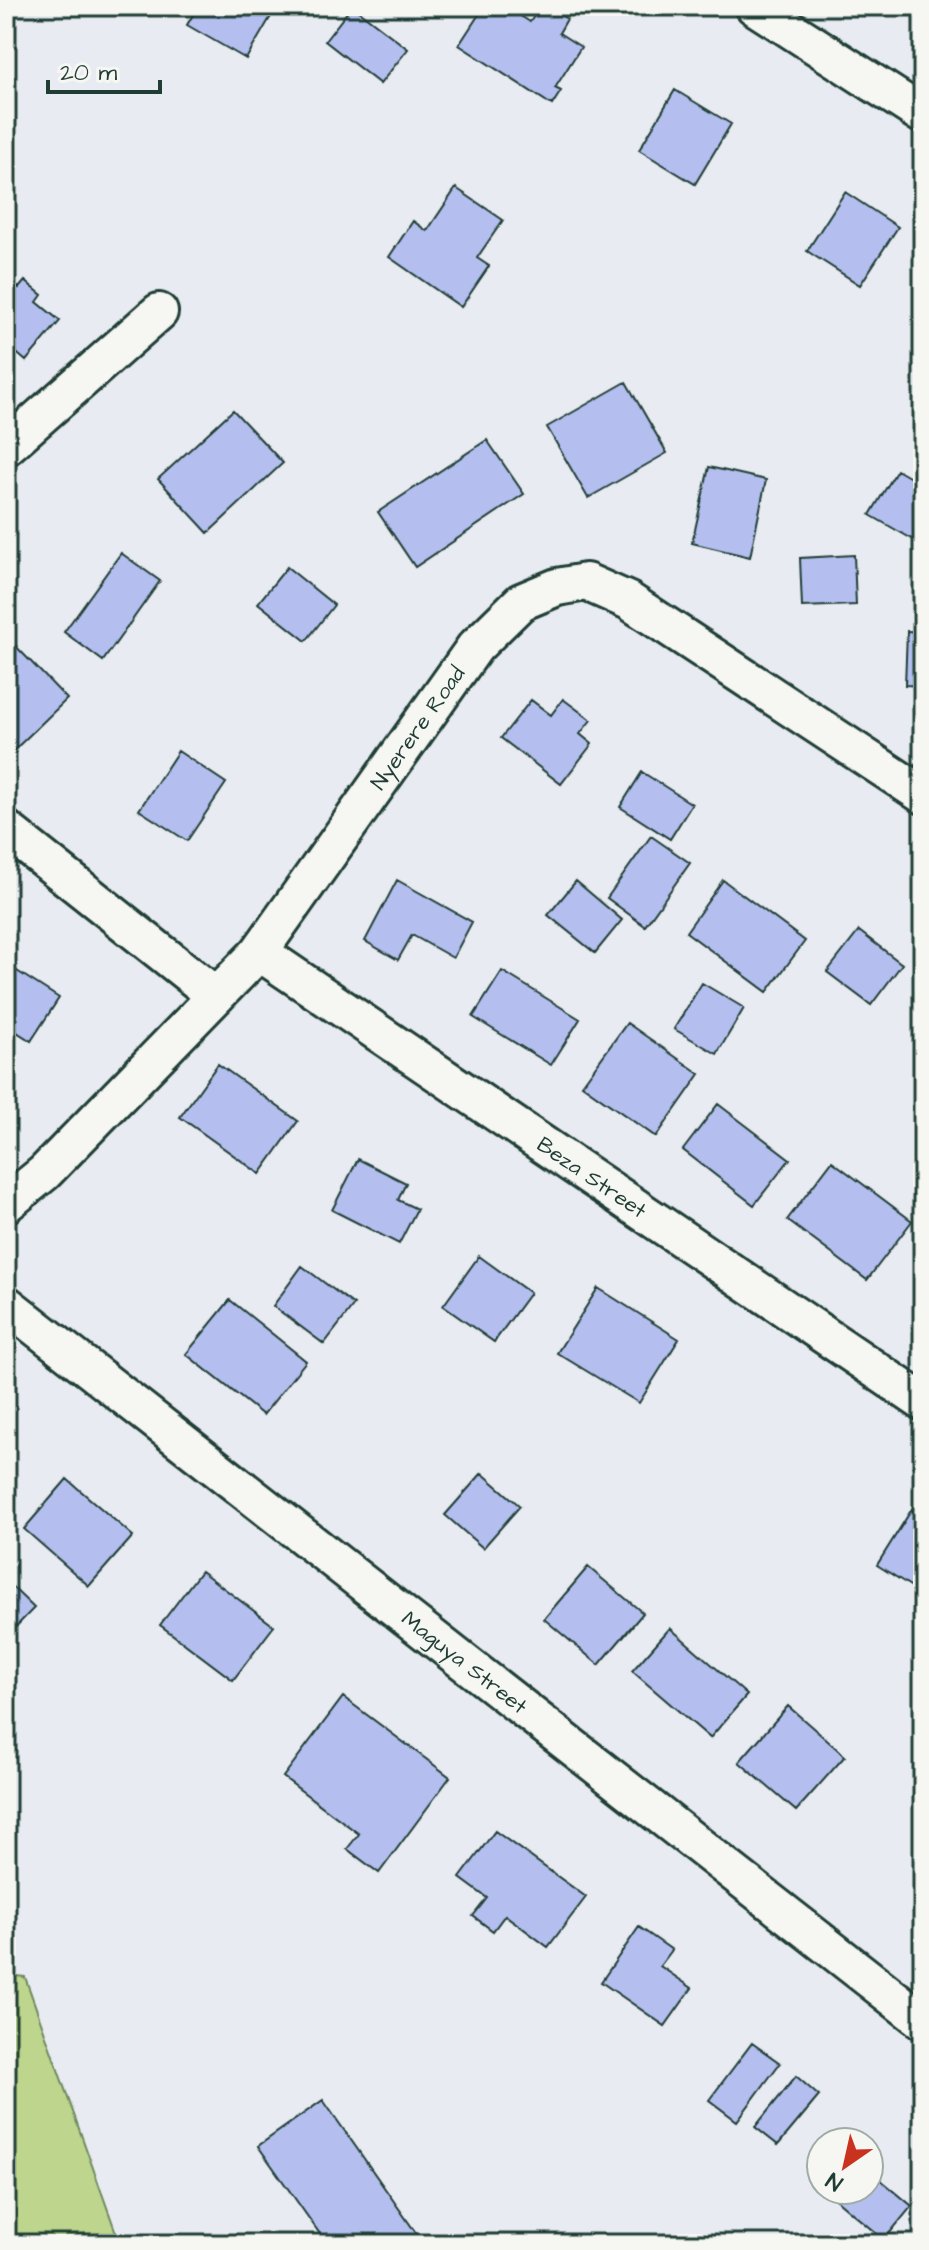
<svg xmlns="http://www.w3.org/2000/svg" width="929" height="2250" font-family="'Architects Daughter',sans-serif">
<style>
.green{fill:#bdd58c;stroke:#6e8960;stroke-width:2}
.building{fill:#b4bff0;stroke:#1f3d34;stroke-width:2}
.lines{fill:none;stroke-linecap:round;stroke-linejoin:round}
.minor-casing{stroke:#1f3d34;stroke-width:42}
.minor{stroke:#f6f6f2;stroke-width:36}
.labels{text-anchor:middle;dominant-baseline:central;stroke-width:6;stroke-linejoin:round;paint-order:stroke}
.street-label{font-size:22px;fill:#1f3d34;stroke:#f6f6f2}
</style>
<rect width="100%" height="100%" fill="#e9ebf2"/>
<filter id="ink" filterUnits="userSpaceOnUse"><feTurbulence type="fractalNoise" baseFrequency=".0125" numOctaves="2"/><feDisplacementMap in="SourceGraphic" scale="16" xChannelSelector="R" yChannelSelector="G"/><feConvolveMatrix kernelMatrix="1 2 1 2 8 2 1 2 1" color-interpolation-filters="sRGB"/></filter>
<g filter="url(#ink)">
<!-- green -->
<path class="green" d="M6 1975 25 1977 120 2244H6Z"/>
<!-- building -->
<path class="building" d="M198 6H277L246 59 187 25Z
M352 6 408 49 380 84 325 41Z
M501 6H505L530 22 541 6H546L567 19 559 33 581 47 555 88 561 91 552 105 459 45 483 8 495 15Z
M675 90 731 124 695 184 639 150Z
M456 188 503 220 477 258 489 266 461 307 389 257 413 221 427 231Z
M845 192 898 227 860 285 807 251Z
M6 277 19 288 25 281 42 295 37 302 60 321 26 361 12 349 6 355Z
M626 382 667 453 588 498 547 427Z
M233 410 283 463 208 533 158 479Z
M487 440 524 494 415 567 378 512Z
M709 467 766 480 750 557 692 543Z
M897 470 923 485V537L919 543 870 515Z
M121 553 160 581 103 661 64 632Z
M854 555 856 605 802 607 800 558Z
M287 567 334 605 306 641 258 603Z
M907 631 923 632V686L905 685Z
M6 636 67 699 10 754 6 750Z
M563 699 591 720 580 734 592 744 561 784 501 738 531 700 551 715Z
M178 751 226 783 187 841 139 810Z
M642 772 692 804 670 839 620 807Z
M651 836 690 863 645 926 607 898Z
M397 880 472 922 453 958 412 935 398 960 365 941Z
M723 880 805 941 767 992 686 932Z
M576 881 622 920 595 953 548 915Z
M859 931 902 964 871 1005 827 972Z
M6 964 59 998 31 1041 6 1025Z
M502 971 580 1019 551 1065 473 1017Z
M702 983 744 1008 717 1054 674 1029Z
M627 1023 700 1074 656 1137 582 1085Z
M218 1064 298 1121 260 1174 180 1117Z
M718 1104 790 1159 754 1205 683 1150Z
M358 1159 406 1183 398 1200 417 1209 399 1244 332 1210Z
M832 1161 912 1221 867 1280 787 1220Z
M479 1256 530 1293 494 1342 443 1306Z
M302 1266 354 1305 324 1344 273 1306Z
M598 1288 679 1339 639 1403 557 1353Z
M230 1300 306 1361 263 1415 186 1354Z
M482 1473 520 1506 483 1548 445 1515Z
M67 1479 133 1536 89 1586 24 1529Z
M912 1509 923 1516V1594L877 1565Z
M588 1567 643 1613 599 1665 544 1619Z
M201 1571 274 1626 233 1680 160 1625Z
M6 1581 34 1608 6 1637Z
M670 1628 747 1695 710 1738 632 1671Z
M343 1697 450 1777 379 1873 347 1849 359 1834 283 1777Z
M788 1706 845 1756 796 1811 739 1762Z
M495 1831 586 1897 548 1947 505 1915 493 1931 473 1916 487 1898 460 1878Z
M639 1927 672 1950 660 1966 692 1988 665 2026 601 1982Z
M752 2043 780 2063 737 2121 709 2100Z
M796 2076 819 2096 778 2145 755 2127Z
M323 2100 423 2243 327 2244 258 2146Z
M869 2170 912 2206 884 2240 825 2190H869Z"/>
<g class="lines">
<defs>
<g id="minor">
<path d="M754 6 923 115"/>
<path d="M6 447 159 312"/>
<path d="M6 829 216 996"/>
<path id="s1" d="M259 952 923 1402"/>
<path id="s2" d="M6 1204 44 1173 259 952 475 647 521 602 557 587 586 582 629 601 923 795"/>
<path id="s3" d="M6 1304 923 2021"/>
</g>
</defs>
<!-- minor casing -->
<use href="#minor" class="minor-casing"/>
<!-- minor -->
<use href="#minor" class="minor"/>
</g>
</g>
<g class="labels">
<!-- street labels -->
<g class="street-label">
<text stroke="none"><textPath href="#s2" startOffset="632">Nyerere Road</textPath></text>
<text stroke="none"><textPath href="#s1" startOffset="402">Beza Street</textPath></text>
<text stroke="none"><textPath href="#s3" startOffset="582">Maguya Street</textPath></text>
</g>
</g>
<!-- margin -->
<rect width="929" height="2250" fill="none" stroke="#f6f6f2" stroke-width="32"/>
<rect x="16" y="16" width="897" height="2218" fill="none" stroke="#1f3d34" stroke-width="3" filter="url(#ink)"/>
<!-- north arrow -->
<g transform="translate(845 2166) rotate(214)"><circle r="38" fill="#f6f6f2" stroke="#a0aca6" stroke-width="2"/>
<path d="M0-6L14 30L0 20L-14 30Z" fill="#c8321e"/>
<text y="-12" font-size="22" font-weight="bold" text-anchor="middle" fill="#1f3d34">N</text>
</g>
<!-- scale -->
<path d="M48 80v12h112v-12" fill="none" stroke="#1f3d34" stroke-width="4"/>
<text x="60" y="80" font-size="24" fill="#1f3d34" stroke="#f6f6f2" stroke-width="6" paint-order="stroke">20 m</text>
</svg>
